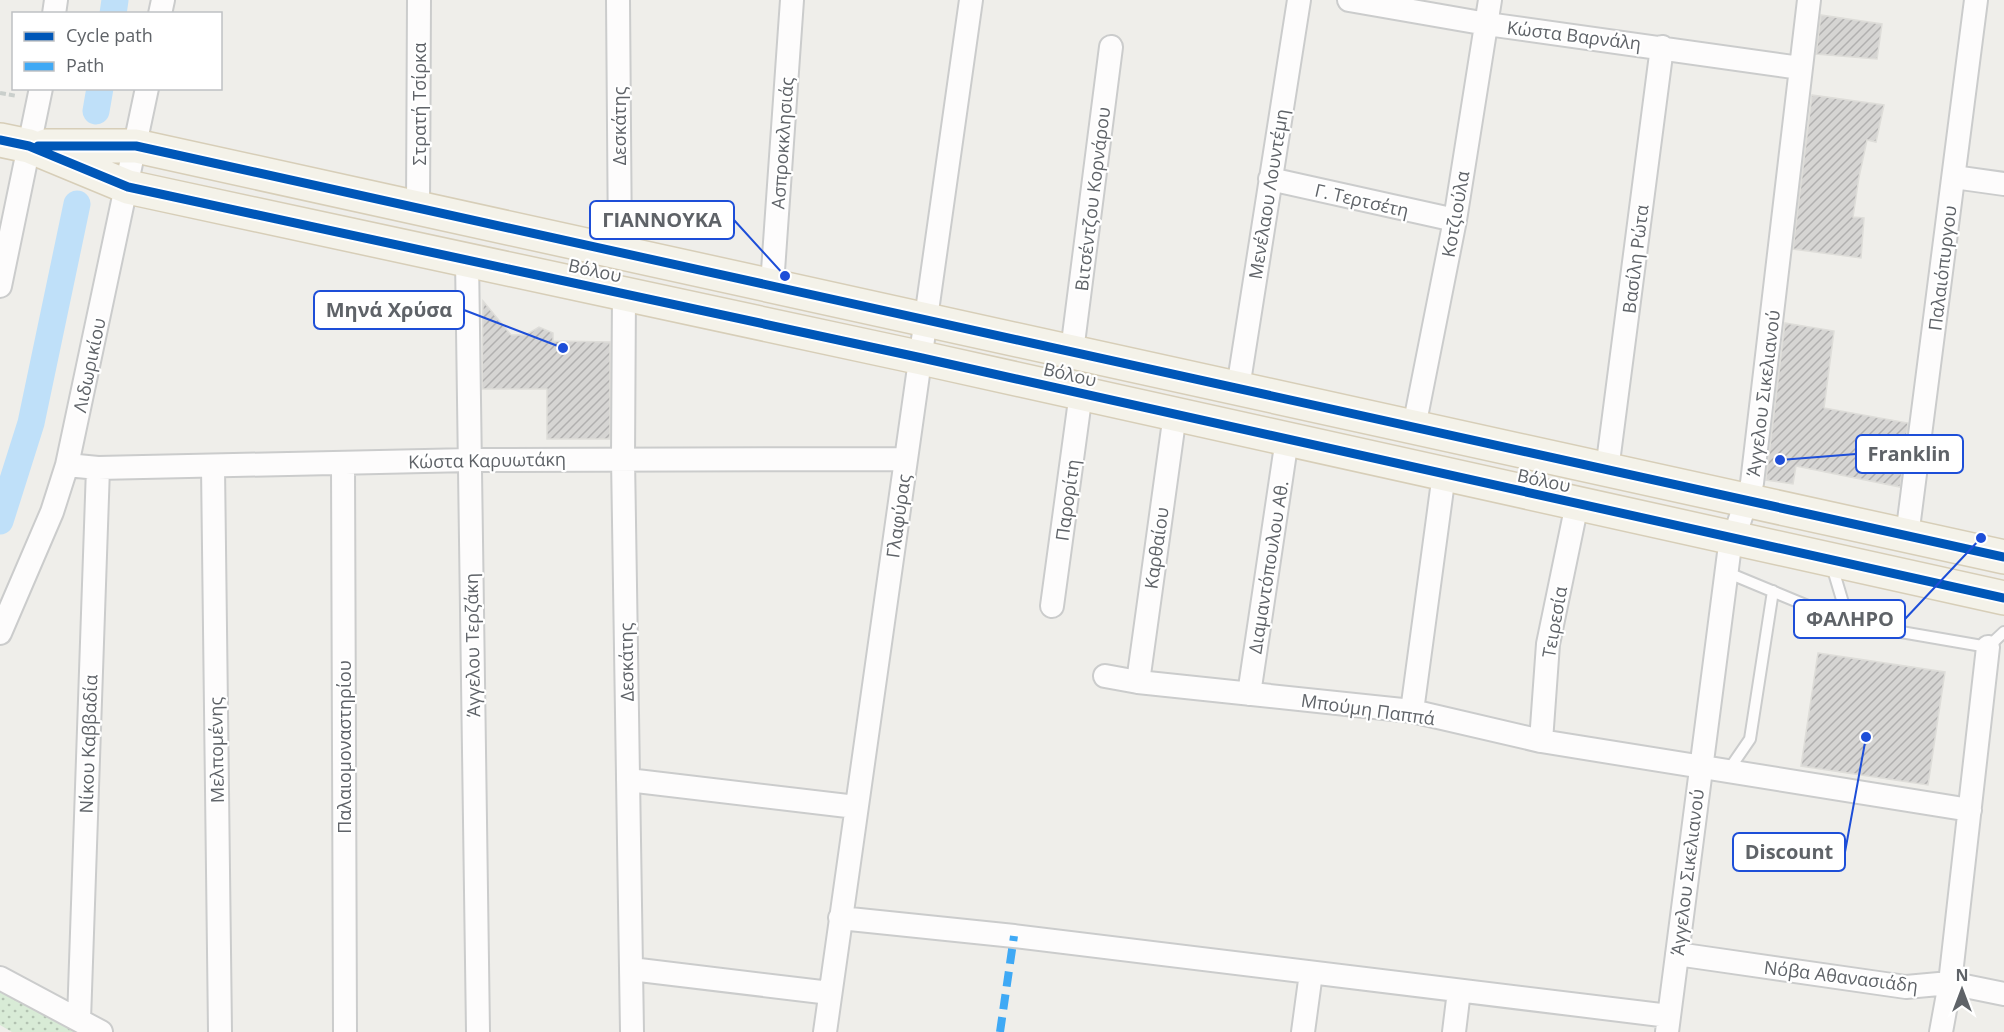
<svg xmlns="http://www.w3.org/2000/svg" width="2004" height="1032" font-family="'Open Sans',sans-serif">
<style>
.grass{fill:url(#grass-dots)}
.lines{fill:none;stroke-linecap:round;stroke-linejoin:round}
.canal{stroke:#bfe0f9;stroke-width:27}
.building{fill:url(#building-hatch);stroke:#deddd9;stroke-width:1.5}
.service-casing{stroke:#cbcccc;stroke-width:14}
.minor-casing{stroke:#cbcccc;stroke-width:26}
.primary-casing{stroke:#d7ceb8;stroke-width:36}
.path{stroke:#cacfcc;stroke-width:4;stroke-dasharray:6 3;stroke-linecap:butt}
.service{stroke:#fdfcfc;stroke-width:10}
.minor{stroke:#fdfcfc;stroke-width:22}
.primary{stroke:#f4f2e9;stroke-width:33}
.quiet{stroke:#3fa9f5;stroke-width:8;stroke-dasharray:15 8;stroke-linecap:butt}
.cycleway-casing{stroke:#fff;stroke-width:13}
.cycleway{stroke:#0057b8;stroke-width:9}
.labels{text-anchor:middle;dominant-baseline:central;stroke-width:4.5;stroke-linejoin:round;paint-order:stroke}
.street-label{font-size:18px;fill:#5f6368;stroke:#fff}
.leader{fill:none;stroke:#1d4ed8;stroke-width:2}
.callout-dot{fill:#1d4ed8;stroke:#fff;stroke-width:2}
.callout{fill:#fff;stroke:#1d4ed8;stroke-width:2}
.callout-label{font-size:20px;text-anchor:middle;font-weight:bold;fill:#5f6368}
</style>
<defs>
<pattern id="grass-dots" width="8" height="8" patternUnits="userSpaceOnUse" patternTransform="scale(1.5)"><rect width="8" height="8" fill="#d8ebd6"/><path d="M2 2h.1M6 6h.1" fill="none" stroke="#b2c2b1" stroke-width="1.8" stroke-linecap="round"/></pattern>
<pattern id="building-hatch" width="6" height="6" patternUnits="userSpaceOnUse" patternTransform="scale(1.5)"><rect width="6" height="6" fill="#d6d5d3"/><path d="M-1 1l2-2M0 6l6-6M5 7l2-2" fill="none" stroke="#b1b0af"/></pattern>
</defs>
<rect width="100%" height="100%" fill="#efeeea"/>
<!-- grass -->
<path class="grass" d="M0 986 85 1032H12L0 1025Z"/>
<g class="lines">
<!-- canal -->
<path class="canal" d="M113 14 115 0
M96 111 100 88
M0 521 31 423 77 204"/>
</g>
<!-- building -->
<path class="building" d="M1821 15 1882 24 1877 59 1816 54Z
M1812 95 1884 105 1876 142 1867 140 1859 177 1853 217 1864 218 1861 258 1793 249Z
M483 301 511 335H526L539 327 553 333V341L610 342V439H547V389H482Z
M1785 323 1834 331 1824 408 1908 423 1900 487 1796 466 1793 484 1766 480Z
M1818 653 1945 672 1928 785 1801 766Z"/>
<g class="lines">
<defs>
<path id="service" d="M1832 566 1849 623 1988 647 2004 632
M1726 572 1849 623
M1728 771 1750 739 1773 591"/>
<path id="minor" d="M618 0 620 252
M1349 0 1487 24 1800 68
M54 14 56 0
M160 14 163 0
M1954 177 2004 184
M1270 179 1455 220
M418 208 419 0
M467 259 478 1032
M772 285 792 0
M0 286 41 88
M624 293 623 458 632 1032
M1072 351 1111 47
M1238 388 1299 0
M1414 427 1455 220 1490 0
M343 463 345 1032
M67 465 98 468 470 460 906 459
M213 467 220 1032
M1607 470 1662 47
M1907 536 1976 0
M1052 606 1081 393
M0 633 52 512 67 465 147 88
M1105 676 1138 682 1412 711 1541 741 1970 810
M1138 682 1175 414
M1249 694 1287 439
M1412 711 1444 474
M1541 741 1548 644 1577 504
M628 780 856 807
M840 918 1014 936 1669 1016
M1677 954 1906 987 1950 983 2004 994
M631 969 830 993
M0 978 101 1032
M79 1020 98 468
M825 1032 971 0
M1303 1032 1311 973
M1454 1032 1459 991
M1667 1032 1729 553 1752 483 1809 0
M1941 1032 1950 983 1988 647"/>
<path id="primary" d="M0 140 29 146 128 187 922 358 2004 598
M46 146H136L2004 557"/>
</defs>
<!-- service casing -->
<use href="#service" class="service-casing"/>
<!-- minor casing -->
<use href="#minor" class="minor-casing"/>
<!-- primary casing -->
<use href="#primary" class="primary-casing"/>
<!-- path -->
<path class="path" d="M0 93 17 96"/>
<!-- service -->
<use href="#service" class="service"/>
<!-- minor -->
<use href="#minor" class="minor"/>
<!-- primary -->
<use href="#primary" class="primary"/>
<!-- quiet -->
<path class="quiet" d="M1000 1032 1014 936"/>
<defs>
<path id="cycleway" d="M0 140 29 146 128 187 922 358 2004 598
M38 146H136L2004 557"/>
</defs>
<!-- cycleway casing -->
<use href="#cycleway" class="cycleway-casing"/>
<!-- cycleway -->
<use href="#cycleway" class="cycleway"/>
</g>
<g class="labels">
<!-- street labels -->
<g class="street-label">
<text transform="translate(1574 35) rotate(7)">Κώστα Βαρνάλη</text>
<text transform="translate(419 104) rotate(-90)">Στρατή Τσίρκα</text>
<text transform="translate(619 126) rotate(-90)">Δεσκάτης</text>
<text transform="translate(782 143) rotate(-86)">Ασπροκκλησιάς</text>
<text transform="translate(1268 194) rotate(-81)">Μενέλαου Λουντέμη</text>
<text transform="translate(1092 199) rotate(-83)">Βιτσέντζου Κορνάρου</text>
<text transform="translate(1362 200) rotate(13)">Γ. Τερτσέτη</text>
<text transform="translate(1455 214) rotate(-80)">Κοτζιούλα</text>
<text transform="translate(1635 259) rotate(-83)">Βασίλη Ρώτα</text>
<text transform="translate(1942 268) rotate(-83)">Παλαιόπυργου</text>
<text transform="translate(595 270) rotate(12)">Βόλου</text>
<text transform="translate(89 365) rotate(-78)">Λιδωρικίου</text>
<text transform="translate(1070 374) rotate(13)">Βόλου</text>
<text transform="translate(1763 393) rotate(-83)">Άγγελου Σικελιανού</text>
<text transform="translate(487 460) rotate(-1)">Κώστα Καρυωτάκη</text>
<text transform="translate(1544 480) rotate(12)">Βόλου</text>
<text transform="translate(1067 500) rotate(-82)">Παρορίτη</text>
<text transform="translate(898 516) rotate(-82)">Γλαφύρας</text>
<text transform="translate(1156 548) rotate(-82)">Καρθαίου</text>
<text transform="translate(1268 567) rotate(-81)">Διαμαντόπουλου Αθ.</text>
<text transform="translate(1554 622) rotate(-80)">Τειρεσία</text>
<text transform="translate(472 645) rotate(-91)">Άγγελου Τερζάκη</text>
<text transform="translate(626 662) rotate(-91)">Δεσκάτης</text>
<text transform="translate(1368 709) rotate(8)">Μπούμη Παππά</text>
<text transform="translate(88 744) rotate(-88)">Νίκου Καββαδία</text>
<text transform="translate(344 747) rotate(-90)">Παλαιομοναστηρίου</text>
<text transform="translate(216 750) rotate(-91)">Μελπομένης</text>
<text transform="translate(1687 872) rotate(-83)">Άγγελου Σικελιανού</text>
<text transform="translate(1841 976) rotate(7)">Νόβα Αθανασιάδη</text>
</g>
</g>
<!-- callouts -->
<path class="leader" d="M785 276L734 220M563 348L464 310M1780 460L1856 454M1981 538L1905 619M1866 737L1845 852"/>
<g class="callout-dot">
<circle cx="785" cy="276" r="6"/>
<circle cx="563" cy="348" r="6"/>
<circle cx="1780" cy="460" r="6"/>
<circle cx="1981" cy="538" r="6"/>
<circle cx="1866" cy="737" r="6"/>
</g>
<g class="callout">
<rect x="590" y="201" width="144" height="38" rx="6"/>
<rect x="314" y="291" width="150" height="38" rx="6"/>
<rect x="1856" y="435" width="107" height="38" rx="6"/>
<rect x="1794" y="600" width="111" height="38" rx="6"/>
<rect x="1733" y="833" width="112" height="38" rx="6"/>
</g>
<g class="callout-label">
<text x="662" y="227">ΓΙΑΝΝΟΥΚΑ</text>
<text x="389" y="317">Μηνά Χρύσα</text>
<text x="1909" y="461">Franklin</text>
<text x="1850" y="626">ΦΑΛΗΡΟ</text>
<text x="1789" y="859">Discount</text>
</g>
<!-- legend -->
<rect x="12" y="12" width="210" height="78" fill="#ffffff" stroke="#bfc1c3" stroke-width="1.5"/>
<rect x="24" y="32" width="30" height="9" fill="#0057b8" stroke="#bfc1c3" stroke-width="1.5"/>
<text x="66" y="42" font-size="18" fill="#5f6368">Cycle path</text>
<rect x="24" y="62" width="30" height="9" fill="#3fa9f5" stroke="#bfc1c3" stroke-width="1.5"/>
<text x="66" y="72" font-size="18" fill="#5f6368">Path</text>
<!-- north arrow -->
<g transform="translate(1962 990)" stroke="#ffffff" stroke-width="4.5" paint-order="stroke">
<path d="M0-4.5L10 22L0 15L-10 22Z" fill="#5f6368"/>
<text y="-9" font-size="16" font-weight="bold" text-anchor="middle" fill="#5f6368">N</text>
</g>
</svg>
